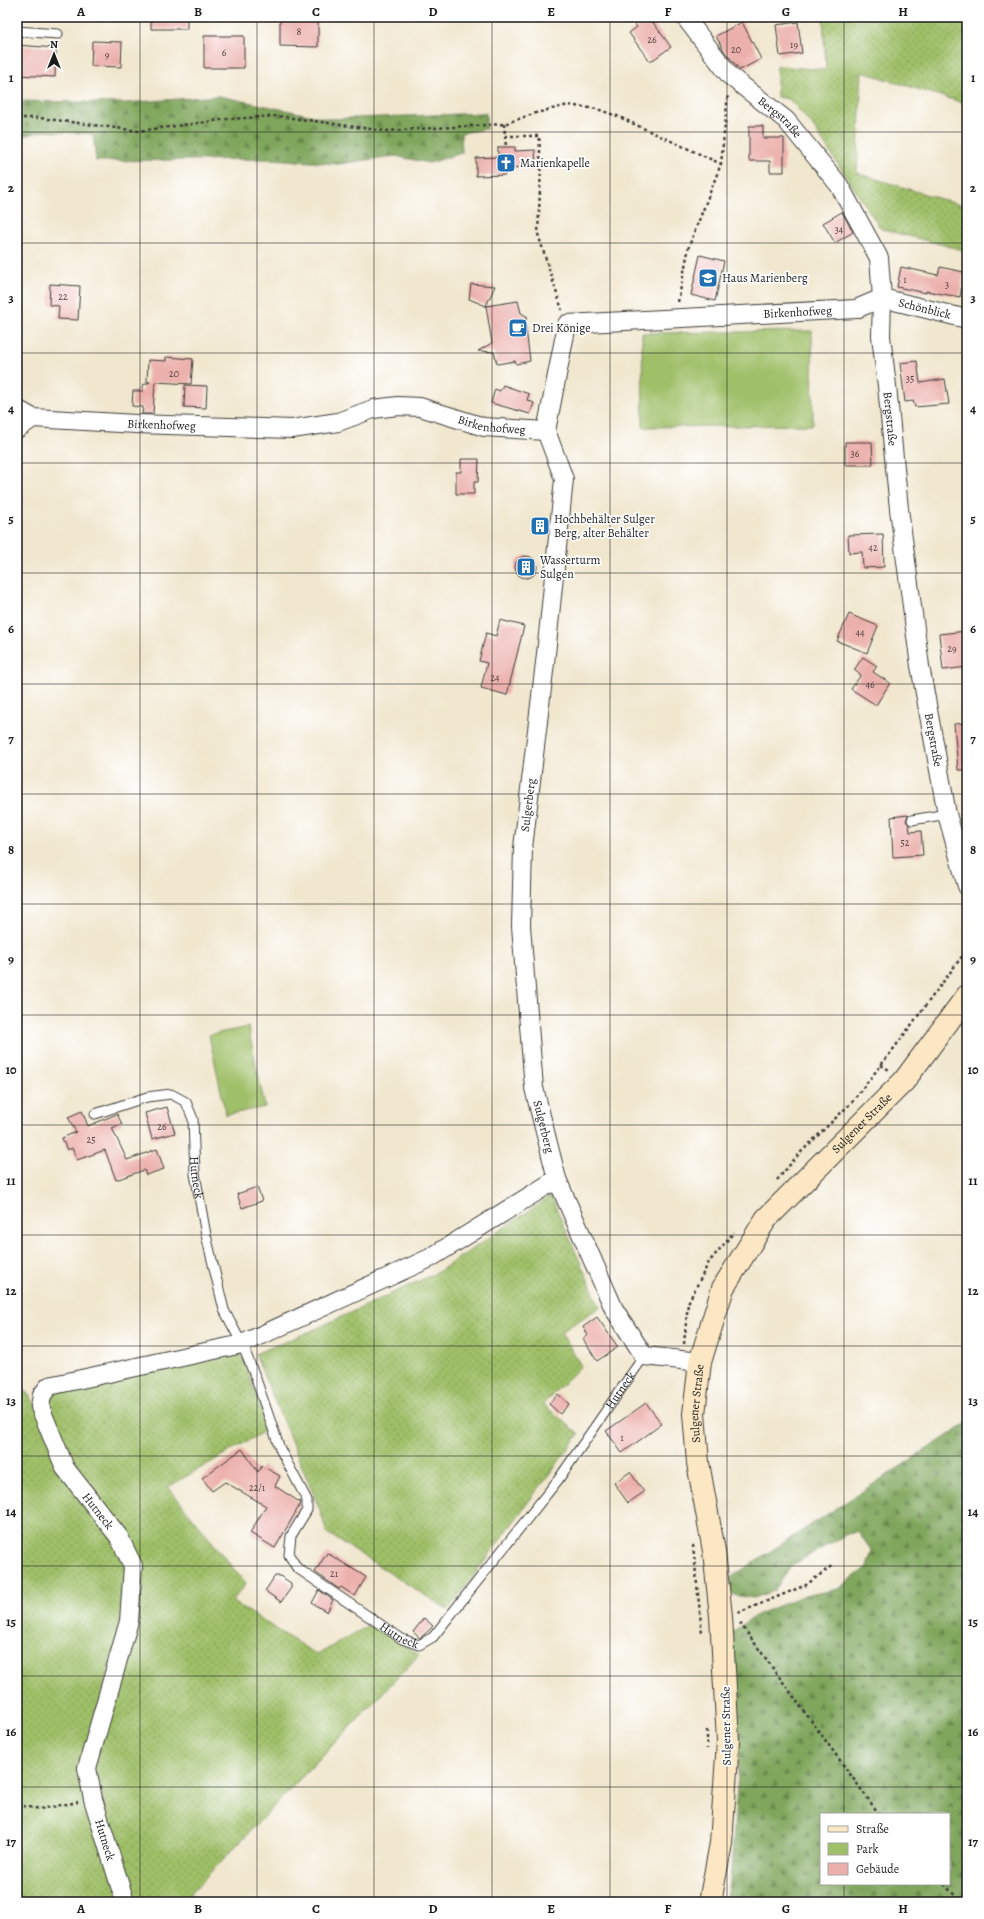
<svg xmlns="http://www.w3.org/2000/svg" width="984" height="1919" font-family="Alegreya,serif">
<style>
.grass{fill:url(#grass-dots);stroke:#5e6e42}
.forest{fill:url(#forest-firs);stroke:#4e613c;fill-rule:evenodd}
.green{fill:#9fbf68;stroke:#5e6e42}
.building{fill:#ecb0ac}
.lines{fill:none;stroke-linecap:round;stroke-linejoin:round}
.lane-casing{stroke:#3c3a37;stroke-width:11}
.street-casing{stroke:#3c3a37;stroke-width:20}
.secondary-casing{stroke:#3c3a37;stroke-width:24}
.path{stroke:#3c3a37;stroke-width:2.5;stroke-dasharray:3 3;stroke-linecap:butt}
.lane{stroke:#fff;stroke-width:9}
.street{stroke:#fff;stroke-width:18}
.secondary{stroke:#fbe7c3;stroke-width:22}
.grid{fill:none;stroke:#1c1c1c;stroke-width:1;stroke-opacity:0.55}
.labels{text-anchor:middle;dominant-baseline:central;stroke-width:3.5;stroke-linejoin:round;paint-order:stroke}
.number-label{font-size:10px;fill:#504140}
.street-label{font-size:12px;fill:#1c1c1c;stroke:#fff}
.poi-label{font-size:12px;fill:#1c1c1c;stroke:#fff;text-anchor:start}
.neatline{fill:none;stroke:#1c1c1c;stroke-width:1.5}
.grid-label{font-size:13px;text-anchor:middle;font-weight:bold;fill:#1c1c1c}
</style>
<defs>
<pattern id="grass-dots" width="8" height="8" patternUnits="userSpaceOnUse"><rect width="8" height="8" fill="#9fbf68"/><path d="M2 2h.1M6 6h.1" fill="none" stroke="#819a55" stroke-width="1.8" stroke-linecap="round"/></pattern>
<pattern id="forest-firs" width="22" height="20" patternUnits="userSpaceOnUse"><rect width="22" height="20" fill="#7fa65c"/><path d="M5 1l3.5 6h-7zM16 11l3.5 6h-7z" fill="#67864b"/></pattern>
</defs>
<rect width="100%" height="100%" fill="#fff"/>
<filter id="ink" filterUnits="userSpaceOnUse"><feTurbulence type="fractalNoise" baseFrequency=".025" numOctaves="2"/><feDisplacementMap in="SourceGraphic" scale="8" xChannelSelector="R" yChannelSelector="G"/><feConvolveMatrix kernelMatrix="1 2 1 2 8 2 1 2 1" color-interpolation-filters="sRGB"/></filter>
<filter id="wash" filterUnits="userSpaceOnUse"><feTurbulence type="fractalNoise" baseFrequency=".012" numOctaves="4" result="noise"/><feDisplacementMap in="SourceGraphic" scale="16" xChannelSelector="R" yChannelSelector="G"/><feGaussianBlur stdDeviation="0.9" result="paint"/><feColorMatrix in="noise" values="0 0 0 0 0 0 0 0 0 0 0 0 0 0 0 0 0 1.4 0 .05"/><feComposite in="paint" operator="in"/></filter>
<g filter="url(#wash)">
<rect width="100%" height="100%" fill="#f1e7cf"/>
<!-- grass -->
<path class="grass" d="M823 17H967V104L862 72 857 173 967 207V251L881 229 812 125 789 99 777 97V66L826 70Z
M551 1196 600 1307 561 1332 581 1366 543 1404 579 1434 448 1610 327 1533 320 1510 255 1354 311 1331 438 1272Z
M240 1349 268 1429 168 1487 246 1584 232 1601 317 1655 372 1623 419 1655 182 1902H132L93 1768 138 1584 72 1465 46 1408 51 1388Z
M17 1380 34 1402 126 1560 128 1600 84 1759 121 1902H17Z"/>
<!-- forest -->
<path class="forest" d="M219 96 328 119 486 113V129L461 133 462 153 429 163 395 156 338 164 272 159 96 161 93 134 43 131 17 137V101L124 103Z
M967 1423V1902H726L730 1883 739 1761 732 1651V1632L758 1614 800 1597 838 1589 867 1567 872 1551 858 1532 847 1534 792 1565 774 1591 754 1598 733 1595 725 1581ZM821 1814H949V1884H821Z"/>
<!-- green -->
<path class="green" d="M812 331 813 425 643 427 642 333Z
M248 1027 265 1107 226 1115 209 1035Z"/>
<g id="blocks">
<!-- building -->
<path class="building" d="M151 17H187V29H151Z
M280 17H318V47L280 46Z
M630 17H649L671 47 650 62 629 33 637 27Z
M742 22 761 59 740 70 724 51 716 36Z
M798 22 802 53 780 56 776 25Z
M204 36H244V68H204Z
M92 41 122 42 121 67 91 66Z
M17 45 56 48 55 77 17 75Z
M749 126H763V138H784V172H770V161H749Z
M498 147H515V151L535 150 536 167 504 168 505 175 476 176V158L498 157Z
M842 212 853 232 835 243 823 223Z
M700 255 724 261 715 301 691 295Z
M901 267 938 275 940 267 964 272 960 297 926 291V293L897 287Z
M50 284 80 286 78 320 58 319 59 306 49 305Z
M471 284 495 286 486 306 469 299Z
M518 301 521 313 528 317 525 321 530 361 516 364 515 361 497 364 494 352 478 351 492 343 486 306Z
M166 357 193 359 191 384 155 382 153 414H142L143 407 132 406 133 391H143V385L150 382H147L148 360 166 361Z
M917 361 920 383 945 379 949 404 915 407 913 401 905 402 900 363Z
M185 385 207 386 206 408 184 407Z
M503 385 529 394 527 400 534 403 530 414 491 403 495 389 500 391Z
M845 442H872L873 465H845Z
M461 459H479L478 482H474V494H456V472H461Z
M883 534 884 567 863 568 862 552 849 553 848 535Z
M515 567a11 11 0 1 1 22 0a11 11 0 1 1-22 0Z
M849 614 878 626 867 653 837 641Z
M500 620 524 626 507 695 481 688 487 663 479 661 486 633 496 636Z
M967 631V667L943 670 939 634Z
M863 657 877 666 873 672 890 683 876 705 851 689 861 675 854 670Z
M967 723V770H958L954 724Z
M908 815 906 821 909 825 910 832 921 831 923 855 893 857 891 817Z
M167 1107 175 1133 152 1139 145 1113Z
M82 1111 88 1126 117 1114 122 1124 112 1128 127 1160 157 1149 164 1169 146 1175 144 1170 116 1180 105 1150 77 1160 72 1148 67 1150 62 1138 76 1132 68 1117Z
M257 1187 262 1201 242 1208 237 1194Z
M597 1317 618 1347 597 1361 583 1339 588 1335 583 1327Z
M558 1394 569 1404 560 1414 549 1404Z
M646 1403 662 1424 622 1453 606 1431Z
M242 1449 258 1472 262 1466 280 1476 275 1486 301 1503 275 1548 250 1533 266 1506 225 1482 212 1491 202 1478Z
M630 1472 644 1492 628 1503 614 1483Z
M327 1553 366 1577 355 1596 341 1587 339 1589 315 1572Z
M275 1576H280L291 1583V1588L281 1602 265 1591Z
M319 1590 333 1600 327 1612 312 1603Z
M424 1618 433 1626 425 1634 420 1638 413 1632Z"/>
</g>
</g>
<g filter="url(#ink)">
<use href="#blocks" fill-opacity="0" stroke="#3c3a37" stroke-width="1"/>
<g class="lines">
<defs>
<g id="lane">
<path d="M17 31 58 34"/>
<path d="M912 820 947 814"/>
<path id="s1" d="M95 1114 147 1097 171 1094 186 1102 193 1119 195 1174 206 1235 224 1310 242 1344 255 1376 280 1449 307 1500V1510L291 1536 289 1555 297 1568 402 1639 419 1645 433 1637 558 1480 644 1356"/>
</g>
<g id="street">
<path id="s2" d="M685 17 730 76 786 120 839 185 879 258 882 298 881 336 887 386 899 509 920 666 947 814 967 886"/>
<path id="s3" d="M882 298 967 319"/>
<path id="s4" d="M17 409 33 418 136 424 292 429 338 422 373 409 398 406 420 407 484 427 546 431"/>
<path d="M17 429 33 418"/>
<path id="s5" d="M546 431 564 479 546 654 523 848 521 926 534 1088 557 1179 614 1309 644 1356 700 1362"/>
<path id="s6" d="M546 431 567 324 856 309 882 298"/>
<path d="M125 1902 93 1799 87 1768 129 1621 133 1566 119 1537 65 1468 40 1407 42 1395 49 1386 242 1344 430 1258 557 1179"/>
</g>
<g id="secondary">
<path id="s7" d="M710 1902 721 1843 728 1741 721 1616 714 1551 698 1463 694 1414 700 1362 723 1288 766 1219 904 1081 967 996"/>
</g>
</defs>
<!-- lane casing -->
<use href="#lane" class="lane-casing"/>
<!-- street casing -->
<use href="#street" class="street-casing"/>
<!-- secondary casing -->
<use href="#secondary" class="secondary-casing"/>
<!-- path -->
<path class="path" d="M17 118H40L139 131 228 119 278 116 385 131 504 124 536 113 568 105 597 109 617 116 721 164
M504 124 506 147
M505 136H539L541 167 538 234 562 310
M678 302 689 246 721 164 728 94
M881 1065 889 1070
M777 1180 799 1154 850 1104 892 1051 963 955 967 952
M684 1344 688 1303 709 1262 734 1232
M693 1545 702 1633
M738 1613 806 1585 833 1565
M740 1623 879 1814
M707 1730V1749
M17 1805 40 1809 78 1802
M944 1884 961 1902"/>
<!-- lane -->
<use href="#lane" class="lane"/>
<!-- street -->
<use href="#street" class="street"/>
<!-- secondary -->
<use href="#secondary" class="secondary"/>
</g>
</g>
<!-- grid -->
<path class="grid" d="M140 17V1902M257 17V1902M374 17V1902M492 17V1902M610 17V1902M727 17V1902M844 17V1814M17 132H967M17 243H967M17 353H967M17 463H967M17 573H967M17 684H967M17 794H967M17 904H967M17 1015H967M17 1125H967M17 1235H967M17 1346H967M17 1456H967M17 1566H967M17 1676H967M17 1787H967M844 1884V1902"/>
<!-- icons -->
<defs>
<symbol id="church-square" viewBox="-11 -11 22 22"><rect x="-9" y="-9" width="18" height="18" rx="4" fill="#1f6fb2" stroke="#fff"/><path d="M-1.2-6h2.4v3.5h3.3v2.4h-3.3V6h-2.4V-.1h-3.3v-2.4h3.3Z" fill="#fff"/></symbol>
<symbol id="school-square" viewBox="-11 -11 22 22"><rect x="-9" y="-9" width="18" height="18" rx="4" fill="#1f6fb2" stroke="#fff"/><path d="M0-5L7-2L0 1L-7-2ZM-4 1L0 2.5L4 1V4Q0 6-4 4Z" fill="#fff"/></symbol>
<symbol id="cafe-square" viewBox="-11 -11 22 22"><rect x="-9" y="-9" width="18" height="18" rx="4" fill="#1f6fb2" stroke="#fff"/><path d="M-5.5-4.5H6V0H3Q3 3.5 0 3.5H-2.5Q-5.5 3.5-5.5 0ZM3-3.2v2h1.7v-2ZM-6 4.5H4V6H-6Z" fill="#fff"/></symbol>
<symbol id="building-square" viewBox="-11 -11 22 22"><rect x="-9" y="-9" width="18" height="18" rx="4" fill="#1f6fb2" stroke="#fff"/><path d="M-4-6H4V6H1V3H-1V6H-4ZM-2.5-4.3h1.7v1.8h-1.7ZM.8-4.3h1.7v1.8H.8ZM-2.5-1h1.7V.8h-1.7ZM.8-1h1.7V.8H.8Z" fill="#fff"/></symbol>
</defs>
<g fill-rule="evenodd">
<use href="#church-square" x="495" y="152" width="22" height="22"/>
<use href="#school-square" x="697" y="267" width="22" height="22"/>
<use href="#cafe-square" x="507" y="317" width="22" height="22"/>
<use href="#building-square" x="529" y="515" width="22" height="22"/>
<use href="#building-square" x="515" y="556" width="22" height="22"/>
</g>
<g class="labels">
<!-- number labels -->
<g class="number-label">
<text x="299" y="31">8</text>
<text x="652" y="39">26</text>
<text x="794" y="44">19</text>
<text x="736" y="49">20</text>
<text x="224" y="52">6</text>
<text x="107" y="54">9</text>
<text x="839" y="229">34</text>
<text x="905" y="279">1</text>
<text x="947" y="284">3</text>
<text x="63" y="296">22</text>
<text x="174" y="373">20</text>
<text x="910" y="378">35</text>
<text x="855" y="453">36</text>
<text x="873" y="547">42</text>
<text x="860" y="632">44</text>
<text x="952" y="648">29</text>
<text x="495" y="677">24</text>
<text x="870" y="684">46</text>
<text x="905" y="842">52</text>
<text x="162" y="1126">26</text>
<text x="91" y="1139">25</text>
<text x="622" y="1437">1</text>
<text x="257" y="1487">22/1</text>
<text x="334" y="1573">21</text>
</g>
<!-- street labels -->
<g class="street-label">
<text stroke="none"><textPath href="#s2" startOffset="139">Bergstraße</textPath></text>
<text stroke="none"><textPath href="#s3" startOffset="44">Schönblick</textPath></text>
<text stroke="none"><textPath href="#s6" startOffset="340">Birkenhofweg</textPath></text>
<text stroke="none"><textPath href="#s2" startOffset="474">Bergstraße</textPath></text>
<text stroke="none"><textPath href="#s4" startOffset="483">Birkenhofweg</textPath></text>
<text stroke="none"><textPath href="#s4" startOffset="147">Birkenhofweg</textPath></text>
<text stroke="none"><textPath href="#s2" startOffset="798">Bergstraße</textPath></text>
<text transform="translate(528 805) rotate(-83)">Sulgerberg</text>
<text stroke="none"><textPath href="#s7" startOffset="838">Sulgener Straße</textPath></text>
<text stroke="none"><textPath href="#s5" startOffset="703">Sulgerberg</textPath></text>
<text stroke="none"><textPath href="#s1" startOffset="173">Hutneck</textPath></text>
<text stroke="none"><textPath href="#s1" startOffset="1062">Hutneck</textPath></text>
<text stroke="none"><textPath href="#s7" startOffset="502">Sulgener Straße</textPath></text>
<text transform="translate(98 1511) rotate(52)">Hutneck</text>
<text stroke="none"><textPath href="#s1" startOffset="714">Hutneck</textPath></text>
<text transform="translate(726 1726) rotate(-91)">Sulgener Straße</text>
<text transform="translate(105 1840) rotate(73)">Hutneck</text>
</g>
<!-- poi labels -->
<g class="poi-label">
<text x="520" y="163">Marienkapelle</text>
<text x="722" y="278">Haus Marienberg</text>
<text x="532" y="328">Drei Könige</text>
<text x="554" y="519">Hochbehälter Sulger<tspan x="554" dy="14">Berg, alter Behälter</tspan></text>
<text x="540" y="560">Wasserturm<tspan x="540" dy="14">Sulgen</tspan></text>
</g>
</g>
<!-- margin -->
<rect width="984" height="1919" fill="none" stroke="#fff" stroke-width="44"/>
<!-- legend -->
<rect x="820" y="1813" width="130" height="72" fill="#ffffff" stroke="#a4a4a4"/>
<rect x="828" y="1826" width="20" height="6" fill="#fbe7c3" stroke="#a4a4a4"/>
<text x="856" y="1833" font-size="12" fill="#1c1c1c">Straße</text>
<rect x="828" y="1843" width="20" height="12" fill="#9fbf68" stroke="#a4a4a4"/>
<text x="856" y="1853" font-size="12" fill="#1c1c1c">Park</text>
<rect x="828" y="1863" width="20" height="12" fill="#ecb0ac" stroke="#a4a4a4"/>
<text x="856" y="1873" font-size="12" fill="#1c1c1c">Gebäude</text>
<!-- north arrow -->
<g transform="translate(54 54)" stroke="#ffffff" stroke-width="3" paint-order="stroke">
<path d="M0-3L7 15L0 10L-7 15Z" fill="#1c1c1c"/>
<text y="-6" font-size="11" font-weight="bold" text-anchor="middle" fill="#1c1c1c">N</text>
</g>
<rect x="22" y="22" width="940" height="1875" class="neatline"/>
<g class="grid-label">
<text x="81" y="16">A</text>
<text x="198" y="16">B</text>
<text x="316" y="16">C</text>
<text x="433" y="16">D</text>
<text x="551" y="16">E</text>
<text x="668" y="16">F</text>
<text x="786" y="16">G</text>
<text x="903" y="16">H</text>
<text x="11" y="82">1</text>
<text x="973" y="82">1</text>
<text x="11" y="192">2</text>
<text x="973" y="192">2</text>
<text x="11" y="302">3</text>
<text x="973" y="302">3</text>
<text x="11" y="413">4</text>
<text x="973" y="413">4</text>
<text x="11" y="523">5</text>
<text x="973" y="523">5</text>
<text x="11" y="633">6</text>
<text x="973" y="633">6</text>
<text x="11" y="743">7</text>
<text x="973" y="743">7</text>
<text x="11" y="854">8</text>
<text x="973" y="854">8</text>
<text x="11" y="964">9</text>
<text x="973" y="964">9</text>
<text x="11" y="1074">10</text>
<text x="973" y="1074">10</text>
<text x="11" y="1185">11</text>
<text x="973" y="1185">11</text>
<text x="11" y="1295">12</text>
<text x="973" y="1295">12</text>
<text x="11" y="1405">13</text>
<text x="973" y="1405">13</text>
<text x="11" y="1516">14</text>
<text x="973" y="1516">14</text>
<text x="11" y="1626">15</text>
<text x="973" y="1626">15</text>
<text x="11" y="1736">16</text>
<text x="973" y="1736">16</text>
<text x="11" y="1846">17</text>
<text x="973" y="1846">17</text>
<text x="81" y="1913">A</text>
<text x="198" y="1913">B</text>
<text x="316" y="1913">C</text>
<text x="433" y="1913">D</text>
<text x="551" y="1913">E</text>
<text x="668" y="1913">F</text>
<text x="786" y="1913">G</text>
<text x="903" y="1913">H</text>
</g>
</svg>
